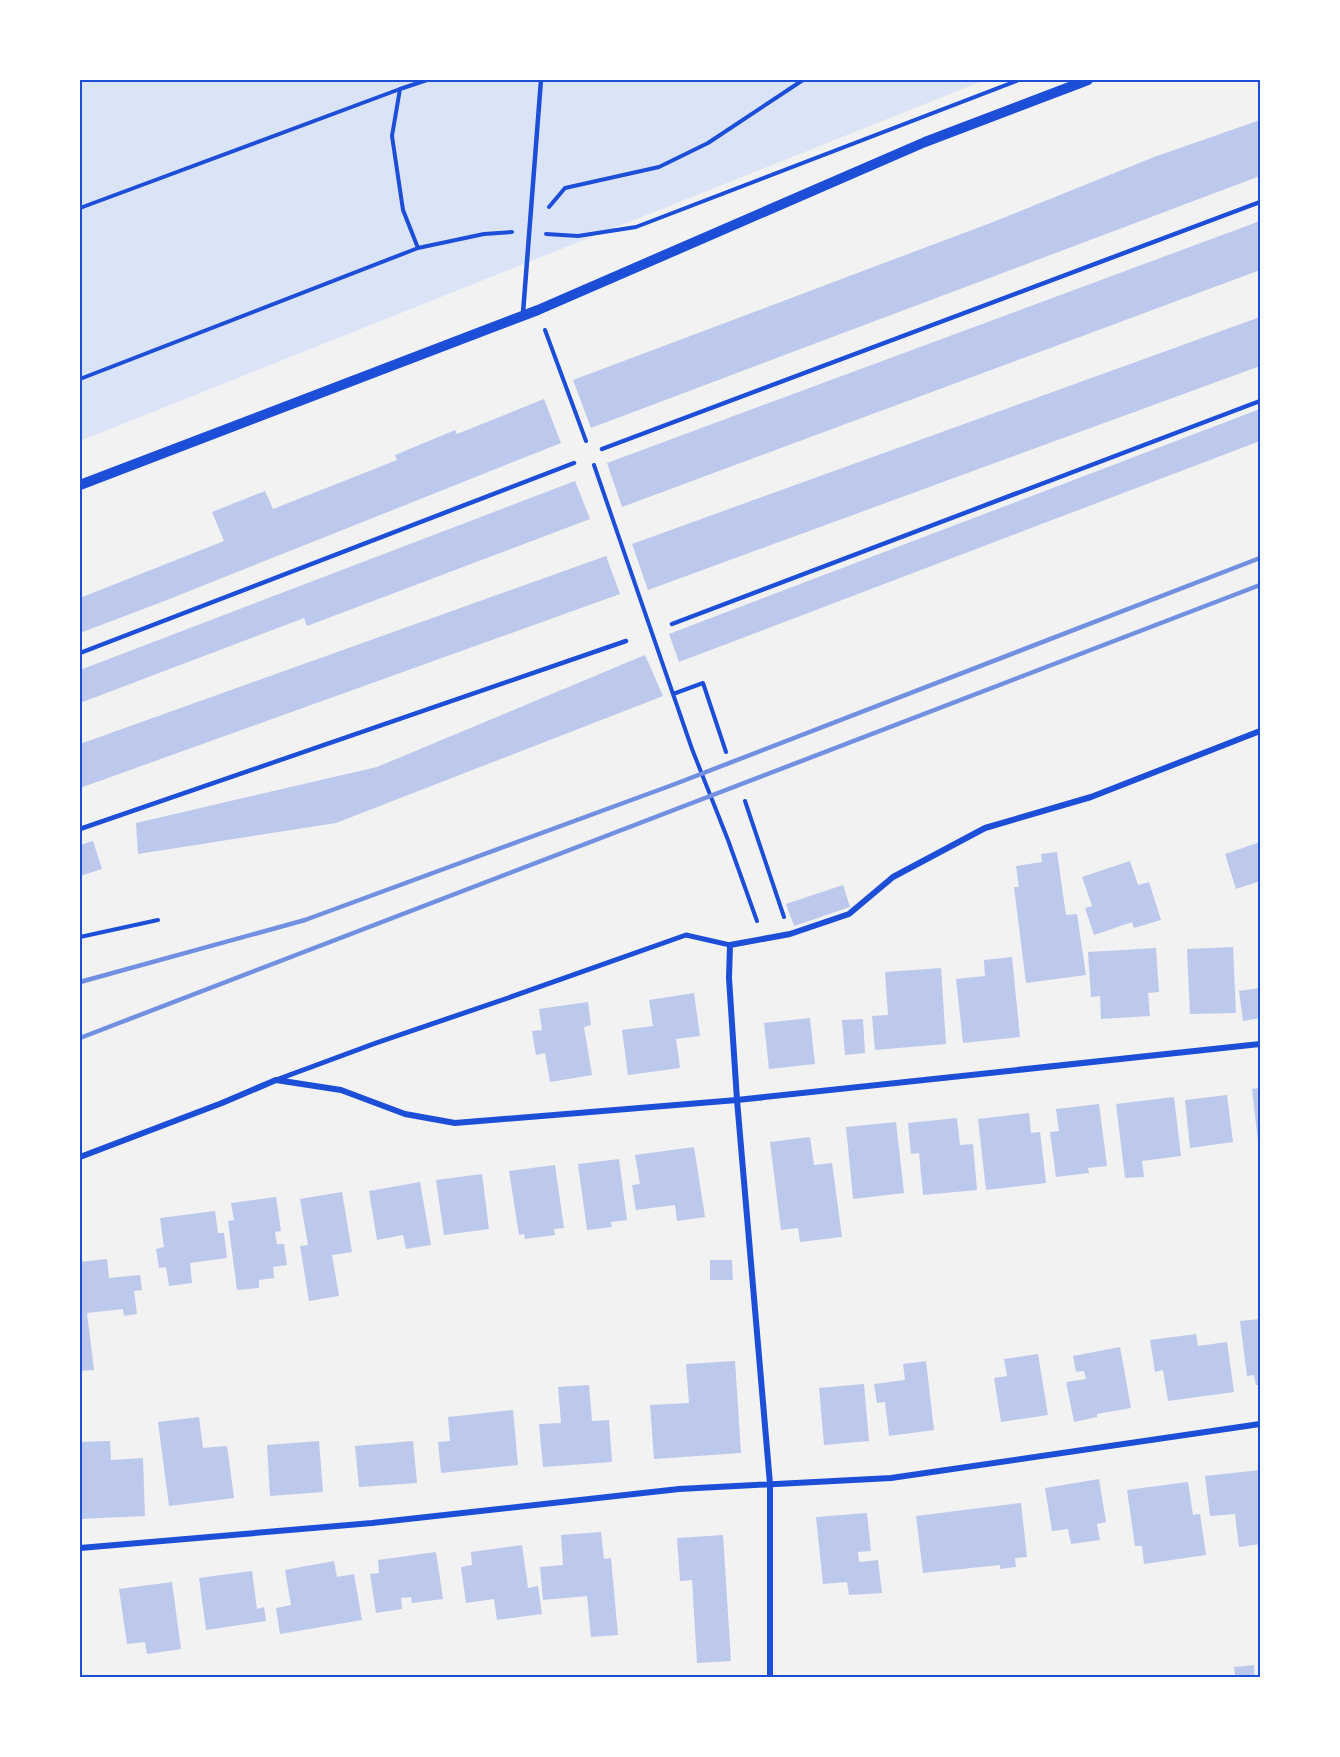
<svg xmlns="http://www.w3.org/2000/svg" width="1340" height="1757" font-family="'Nunito Sans',sans-serif">
<style>
.green{fill:#dbe4f7}
.building{fill:#bdc9ec}
.lines{fill:none;stroke-linecap:round;stroke-linejoin:round}
.path{stroke:#1d4ed8;stroke-width:4}
.service{stroke:#1d4ed8;stroke-width:4.5}
.pedestrian{stroke:#1d4ed8;stroke-width:5}
.minor{stroke:#1d4ed8;stroke-width:6}
.tertiary{stroke:#1d4ed8;stroke-width:10}
.rail{stroke:#7290e2;stroke-width:4.5}
.neatline{fill:none;stroke:#1d4ed8;stroke-width:2}
</style>
<rect width="100%" height="100%" fill="#f2f2f2"/>
<!-- green -->
<path class="green" d="M80 80H985L80 441Z"/>
<!-- building -->
<path class="building" d="M1260 120V176L591 428 573 380 993 222 1154 157Z
M1260 221V270L622 507 607 463Z
M1260 317V366L648 590 632 544Z
M544 399 561 443 167 600 80 633V598L224 541 212 512 265 491 273 509 397 460 395 455 455 430 457 434Z
M1260 409V441L679 662 669 634Z
M575 481 590 519 307 626 304 618 80 703V670Z
M606 556 620 594 80 788V744Z
M645 655 663 696 336 823 138 854 136 823 377 767Z
M93 841 102 869 80 876V845Z
M1260 842V881L1236 889 1225 854Z
M1057 852 1066 915 1077 914 1086 975 1026 983 1014 887H1019L1016 866 1042 862 1041 854Z
M1130 861 1138 885 1149 882 1161 920 1134 928 1132 922 1094 935 1085 908 1092 906 1082 877Z
M843 885 850 907 794 926 786 904Z
M1233 947 1236 1013 1190 1014 1187 949Z
M1156 948 1159 992 1148 993 1150 1016 1101 1019 1100 996 1091 997 1088 952Z
M1012 957 1020 1037 963 1043 956 979 985 976 984 960Z
M941 968 946 1044 875 1050 872 1016 888 1015 885 972Z
M1260 988V1018L1243 1021 1239 991Z
M694 993 700 1036 676 1039 680 1068 628 1075 622 1030 653 1026 649 1000Z
M588 1002 591 1025 584 1027 592 1075 550 1082 545 1053 536 1055 532 1031 542 1030 539 1009Z
M810 1018 815 1064 769 1069 764 1023Z
M863 1019 865 1053 845 1055 842 1020Z
M1260 1088V1150H1259L1252 1089Z
M1227 1095 1233 1142 1190 1148 1185 1100Z
M1174 1097 1181 1156 1142 1161 1144 1177 1125 1178 1116 1104Z
M1099 1104 1107 1166 1088 1168 1089 1173 1056 1177 1050 1132 1059 1131 1056 1109Z
M1029 1113 1031 1133 1040 1132 1046 1183 986 1190 978 1119Z
M957 1118 960 1145 973 1144 977 1190 923 1195 919 1153 911 1154 908 1123Z
M896 1122 904 1193 853 1199 846 1127Z
M810 1137 814 1165 832 1163 842 1237 800 1242 798 1228 781 1230 770 1142Z
M694 1147 705 1217 677 1221 675 1205 636 1210 632 1185 640 1184 635 1155Z
M619 1159 627 1220 611 1222 612 1227 587 1230 578 1164Z
M555 1165 564 1228 554 1229 555 1235 525 1239 524 1234 519 1235 509 1171Z
M482 1174 489 1229 444 1235 436 1180Z
M420 1182 431 1245 406 1249 403 1235 377 1240 369 1191Z
M342 1192 352 1252 332 1255 339 1296 309 1301 300 1246 308 1245 300 1199Z
M276 1197 281 1231 275 1232 277 1244H284L287 1265 273 1267 274 1278 259 1280V1288L237 1290 228 1221 234 1220 231 1203Z
M215 1211 218 1233H224L227 1258 190 1263 192 1283 169 1286 166 1267 159 1268 156 1249 164 1247 160 1218Z
M107 1259 109 1278 140 1275 142 1290 134 1291 137 1314 124 1316 123 1309 87 1313 94 1370 80 1371V1262Z
M710 1260H732L733 1280H710Z
M1260 1319V1385H1256L1254 1375 1247 1376 1240 1321Z
M1196 1334 1198 1346 1227 1342 1234 1392 1168 1401 1163 1370 1155 1372 1150 1340Z
M1120 1347 1131 1408 1097 1414V1417L1074 1422 1066 1382 1086 1379 1084 1371 1076 1372 1073 1356Z
M1038 1354 1048 1415 1001 1422 994 1378 1007 1376 1004 1359Z
M735 1361 741 1453 654 1459 650 1405 689 1403 686 1364Z
M926 1361 934 1430 889 1436 885 1402 877 1403 874 1384 905 1380 903 1364Z
M864 1384 869 1441 824 1445 819 1388Z
M589 1385 592 1421 609 1420 612 1462 543 1467 539 1424 561 1423 558 1387Z
M513 1410 518 1465 441 1473 438 1442 450 1441 448 1417Z
M199 1417 203 1448 227 1446 234 1498 169 1506 158 1422Z
M110 1441 111 1460 143 1458 145 1516 80 1519V1442Z
M319 1441 323 1492 270 1496 267 1445Z
M413 1441 417 1483 359 1487 355 1446Z
M1260 1470V1544L1239 1547 1235 1514 1210 1516 1205 1476Z
M1099 1479 1106 1522 1097 1524 1100 1540 1071 1544 1068 1529 1052 1531 1045 1488Z
M1188 1482 1193 1515 1200 1514 1206 1555 1144 1564 1142 1546H1135L1127 1490Z
M1021 1503 1027 1557 1015 1558 1016 1567 1000 1569V1565L923 1573 916 1516Z
M867 1513 871 1551 858 1552 859 1562 878 1560 882 1593 849 1595 847 1582 823 1584 816 1517Z
M601 1532 604 1559 611 1558 618 1635 591 1637 587 1596 543 1600 540 1567 563 1565 561 1535Z
M723 1535 731 1661 697 1663 692 1580 680 1581 677 1538Z
M522 1545 528 1588 538 1586 542 1614 497 1620 494 1599 466 1603 461 1567 472 1565 471 1552Z
M436 1552 443 1599 412 1603 411 1597 401 1598 402 1609 376 1613 370 1574 379 1573 378 1560Z
M334 1561 337 1577 354 1574 362 1620 280 1634 276 1608 291 1605 285 1570Z
M252 1571 257 1609 264 1607 266 1621 206 1630 199 1578Z
M172 1582 181 1649 147 1654 145 1642 127 1644 119 1589Z
M1254 1665 1255 1678H1228L1235 1675 1234 1667Z"/>
<g class="lines">
<!-- path -->
<path class="path" d="M549 207 565 188 659 167 708 143 803 80
M80 208 400 89
M546 234 578 236 636 227 1019 80
M418 248 484 234 512 232
M545 330 586 441
M80 379 418 248 403 210 392 136 400 89 427 80
M594 465 692 749 728 840 757 921
M673 694 703 683 726 752
M745 801 784 917
M80 937 158 920"/>
<!-- service -->
<path class="service" d="M523 313 541 80
M602 449 1260 202
M672 624 1260 401
M80 653 574 463
M80 829 626 641"/>
<!-- pedestrian -->
<path class="pedestrian" d="M276 1080 376 1043 508 998 686 935 730 945"/>
<!-- minor -->
<path class="minor" d="M80 1157 222 1103 276 1080 341 1090 405 1114 455 1123 737 1100 1260 1044
M80 1548 372 1523 679 1489 891 1478 1260 1424
M770 1678V1484L737 1100 729 978 730 945 790 934 849 914 893 877 985 828 1091 797 1260 731"/>
<!-- tertiary -->
<path class="tertiary" d="M80 485 538 310 925 142 1088 80"/>
<!-- rail -->
<path class="rail" d="M80 982 305 920 675 784 1260 558
M80 1038 1260 585"/>
</g>
<!-- border -->
<rect width="1340" height="1757" fill="none" stroke="#ffffff" stroke-width="162"/>
<rect x="81" y="81" width="1178" height="1595" class="neatline"/>
</svg>
